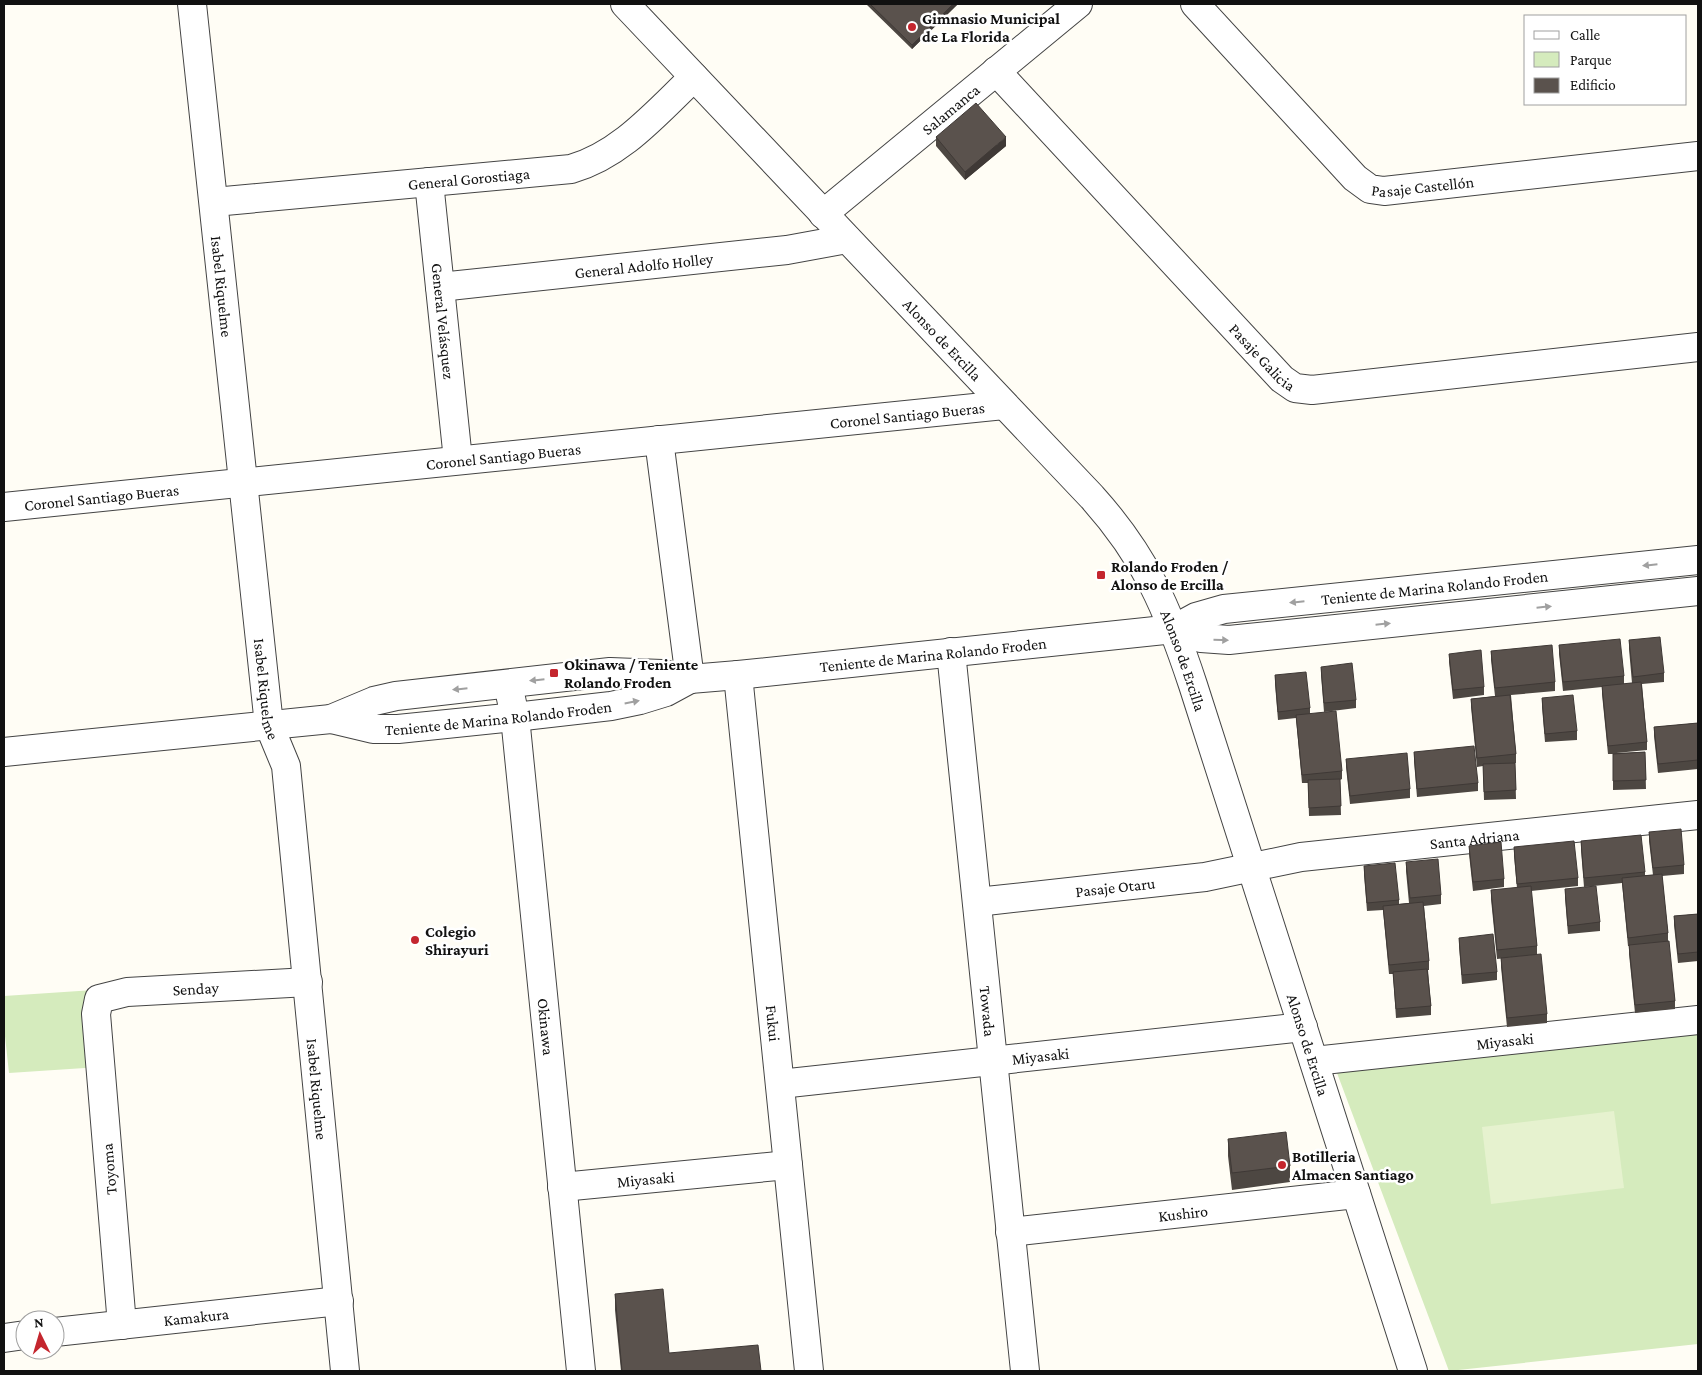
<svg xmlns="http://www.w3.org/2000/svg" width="1702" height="1375" font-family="'Crimson Pro',serif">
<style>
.green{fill:#d5ebbd}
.pitch{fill:#e6f2cf}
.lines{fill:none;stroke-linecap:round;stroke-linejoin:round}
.minor-casing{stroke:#444;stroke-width:30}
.minor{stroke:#fff;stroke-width:28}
.wall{fill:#4d4742}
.shaded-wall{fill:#3f3936}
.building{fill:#5a524d;stroke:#3f3936}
.oneway{fill:#a0a0a0}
.poi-dot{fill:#c4262e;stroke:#fff;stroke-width:2}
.labels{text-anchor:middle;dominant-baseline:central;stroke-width:5;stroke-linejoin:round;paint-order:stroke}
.poi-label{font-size:16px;font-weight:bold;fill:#111;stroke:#fff;text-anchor:start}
.street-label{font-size:16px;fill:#111;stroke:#fff}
</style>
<rect width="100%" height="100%" fill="#fffdf5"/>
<!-- green -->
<path class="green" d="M94 990 100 1067 9 1073 4 1027V996Z
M1698 1034V1344L1449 1371 1337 1073Z"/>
<!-- pitch -->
<path class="pitch" d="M1614 1111 1624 1188 1491 1204 1482 1127Z"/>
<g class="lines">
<defs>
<g id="minor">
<path id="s1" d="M192 4 269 725 286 766 345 1371"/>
<path id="s2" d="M625 4 1092 497C1146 557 1168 609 1193 685L1413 1371"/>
<path id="s3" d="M1195 4 1355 178 1370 189 1384 191 1698 156"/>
<path id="s4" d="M996 71 1282 379 1295 388 1312 390 1698 347"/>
<path id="s5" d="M429 182 458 460"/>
<path id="s6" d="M214 202 571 169C621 155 657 112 694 77"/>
<path id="s7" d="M823 214 1078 4"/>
<path id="s8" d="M440 287 787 250 847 239"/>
<path d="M659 440 690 679"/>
<path id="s9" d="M4 507 1004 405"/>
<path d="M1174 629 1201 638 1229 640 1698 591"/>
<path id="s10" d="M951 652 1025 1371"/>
<path id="s11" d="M738 675 809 1371"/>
<path id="s12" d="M508 684 515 717 581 1371"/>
<path id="s13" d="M331 719 373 729H398L515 717 611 706 640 700 666 692 690 679"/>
<path id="s14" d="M4 752 331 719 374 701 396 696 610 672 662 674 690 679 738 675 1174 629 1196 617 1224 609 1698 560"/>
<path id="s15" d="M977 902 1205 877 1301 857 1698 815"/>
<path id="s16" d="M1314 1061 1698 1020"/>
<path id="s17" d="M780 1084 1303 1027"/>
<path id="s18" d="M562 1187 788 1165"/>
<path id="s19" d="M1010 1232 1356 1194"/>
<path id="s20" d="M122 1325 96 1014 99 999 127 992 308 982"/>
<path id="s21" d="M55 1332 339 1301"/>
<path d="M4 1338 25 1335"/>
</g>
</defs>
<!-- minor casing -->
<use href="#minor" class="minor-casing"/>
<!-- minor -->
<use href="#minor" class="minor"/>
</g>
<!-- wall -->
<path class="wall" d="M866 4H958L912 49Z
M936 137 1006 146 965 180 936 146Z
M1629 640 1664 673V682L1642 684 1647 742V750L1616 753 1645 752 1646 789 1613 790V754H1608L1602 694V687L1563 691 1559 654V645L1624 676V684L1632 683 1629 649Z
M1491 651 1555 682V691L1511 695 1516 754V763H1515L1516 799 1484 800 1483 766 1477 767 1471 707V699L1495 696 1491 660Z
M1449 654 1484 687V695L1453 699 1449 662Z
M1321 667 1356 700V708L1324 712 1321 675Z
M1275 675 1310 708V713L1342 771V779L1340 780 1341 815 1309 816 1308 783H1302L1296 718 1278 720 1275 684Z
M1542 698 1577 731V740L1545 742 1542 707Z
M1698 723V769L1658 773 1654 736V727Z
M1414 752 1478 783V791L1417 797 1414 761Z
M1346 759 1410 789V798L1350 804 1346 767Z
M1649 832 1684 865V874L1662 876 1668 933V941L1675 1001V1009L1635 1013 1629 954V946H1628L1622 883 1584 887 1581 850V841L1645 872V875H1653L1649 841Z
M1469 846 1504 879V887L1473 891 1469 854Z
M1514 847 1578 878V886L1531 891 1537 946V955L1497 959 1491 899V890L1517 888 1514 856Z
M1406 862 1441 895V904L1424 906 1429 961V970H1428L1431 1006V1015L1396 1018 1393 974H1389L1383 910 1367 911 1364 875V866L1399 900V904L1409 903 1406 871Z
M1565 889 1600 922V931L1568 934 1565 898Z
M1698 914V961L1678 963 1674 925V916Z
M1459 938 1497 972V980L1462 984 1459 946Z
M1501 958 1547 1014V1023L1507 1027 1501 967Z
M1228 1139 1290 1166V1182L1232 1190 1228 1156Z
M615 1294 669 1353 761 1371H621L615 1310Z"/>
<!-- shaded-wall -->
<path class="shaded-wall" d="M953 4H958L912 49V45Z
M1006 137V146L965 180V172Z"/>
<!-- building -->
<path class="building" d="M870 4H953L912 45Z
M976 103 1006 137 965 172 936 137Z
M1660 637 1664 673 1633 677 1629 640Z
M1620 639 1624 676 1563 682 1559 645Z
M1552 645 1555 682 1495 688 1491 651Z
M1481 650 1484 687 1453 690 1449 654Z
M1352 663 1356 700 1324 703 1321 667Z
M1306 672 1310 708 1278 712 1275 675Z
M1641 682 1647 742 1608 746 1602 686Z
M1510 695 1516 754 1477 758 1471 699Z
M1573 695 1577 731 1545 734 1542 698Z
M1336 711 1342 771 1302 775 1296 715Z
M1698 723V760L1658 764 1654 727Z
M1474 746 1478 783 1417 789 1414 752Z
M1645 752 1646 780 1613 781V754Z
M1407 753 1410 789 1350 796 1346 759Z
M1515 763 1516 790 1484 792 1483 764Z
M1340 779 1341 806 1309 808 1308 780Z
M1681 829 1684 865 1653 868 1649 832Z
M1641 835 1645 872 1584 878 1581 841Z
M1574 841 1578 878 1517 884 1514 847Z
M1501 842 1504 879 1473 882 1469 846Z
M1438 859 1441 895 1410 898 1406 862Z
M1395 863 1399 900 1367 903 1364 866Z
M1662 874 1668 933 1628 938 1622 878Z
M1531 886 1537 946 1497 950 1491 890Z
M1596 886 1600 922 1568 926 1565 889Z
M1423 902 1429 961 1389 965 1383 906Z
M1698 914V952L1678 954 1674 916Z
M1493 934 1497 972 1462 975 1459 938Z
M1669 941 1675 1001 1635 1005 1629 945Z
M1541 954 1547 1014 1507 1018 1501 958Z
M1427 969 1431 1006 1396 1009 1393 972Z
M1286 1132 1290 1166 1232 1173 1228 1139Z
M663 1289 669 1353 758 1345 761 1371H622L615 1294Z"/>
<!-- one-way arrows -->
<defs><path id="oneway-solid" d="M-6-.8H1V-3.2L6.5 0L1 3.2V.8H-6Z" transform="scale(1.25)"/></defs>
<g class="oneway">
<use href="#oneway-solid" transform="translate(1650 565) rotate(174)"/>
<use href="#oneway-solid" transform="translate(1297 602) rotate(174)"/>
<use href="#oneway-solid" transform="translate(1544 607) rotate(-6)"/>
<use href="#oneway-solid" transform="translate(1383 624) rotate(-6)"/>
<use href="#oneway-solid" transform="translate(1221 640) rotate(1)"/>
<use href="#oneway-solid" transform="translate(537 680) rotate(174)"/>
<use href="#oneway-solid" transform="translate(460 689) rotate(174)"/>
<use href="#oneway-solid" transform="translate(632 702) rotate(-11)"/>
</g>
<!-- markers -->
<g class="poi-dot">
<circle cx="912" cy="27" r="5"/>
<rect x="1096" y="570" width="10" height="10" rx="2.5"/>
<rect x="549" y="668" width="10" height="10" rx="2.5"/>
<circle cx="415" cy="940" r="5"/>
<circle cx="1282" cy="1165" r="5"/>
</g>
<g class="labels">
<!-- poi labels -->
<g class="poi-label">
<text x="922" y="18">Gimnasio Municipal<tspan x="922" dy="18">de La Florida</tspan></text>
<text x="1111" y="566">Rolando Froden /<tspan x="1111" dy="18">Alonso de Ercilla</tspan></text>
<text x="564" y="664">Okinawa / Teniente<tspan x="564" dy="18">Rolando Froden</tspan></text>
<text x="425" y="931">Colegio<tspan x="425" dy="18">Shirayuri</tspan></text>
<text x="1292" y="1156">Botilleria<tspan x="1292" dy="18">Almacen Santiago</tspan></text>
</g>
<!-- street labels -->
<g class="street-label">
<text stroke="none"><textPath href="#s7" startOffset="165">Salamanca</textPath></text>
<text stroke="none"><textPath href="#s6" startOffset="256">General Gorostiaga</textPath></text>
<text stroke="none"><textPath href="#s3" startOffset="308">Pasaje Castellón</textPath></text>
<text stroke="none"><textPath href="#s8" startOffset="205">General Adolfo Holley</textPath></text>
<text stroke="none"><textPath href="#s1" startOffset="284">Isabel Riquelme</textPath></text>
<text stroke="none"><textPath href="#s5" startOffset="140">General Velásquez</textPath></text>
<text stroke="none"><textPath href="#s2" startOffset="462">Alonso de Ercilla</textPath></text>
<text stroke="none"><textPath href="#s4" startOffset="391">Pasaje Galicia</textPath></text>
<text stroke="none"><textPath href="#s9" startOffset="908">Coronel Santiago Bueras</textPath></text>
<text stroke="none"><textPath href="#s9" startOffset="502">Coronel Santiago Bueras</textPath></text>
<text stroke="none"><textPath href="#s9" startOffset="98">Coronel Santiago Bueras</textPath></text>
<text stroke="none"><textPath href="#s14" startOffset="1446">Teniente de Marina Rolando Froden</textPath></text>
<text stroke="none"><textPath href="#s14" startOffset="938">Teniente de Marina Rolando Froden</textPath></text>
<text stroke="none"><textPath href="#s2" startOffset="868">Alonso de Ercilla</textPath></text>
<text stroke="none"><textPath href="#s1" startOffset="689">Isabel Riquelme</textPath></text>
<text stroke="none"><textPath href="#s13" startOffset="169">Teniente de Marina Rolando Froden</textPath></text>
<text stroke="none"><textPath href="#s15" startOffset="502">Santa Adriana</textPath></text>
<text stroke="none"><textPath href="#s15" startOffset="139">Pasaje Otaru</textPath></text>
<text stroke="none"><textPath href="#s20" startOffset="425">Senday</textPath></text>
<text stroke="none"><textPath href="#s10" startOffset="361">Towada</textPath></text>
<text stroke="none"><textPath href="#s11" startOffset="350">Fukui</textPath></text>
<text stroke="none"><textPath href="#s12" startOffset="345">Okinawa</textPath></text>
<text stroke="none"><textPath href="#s16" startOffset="192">Miyasaki</textPath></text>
<text stroke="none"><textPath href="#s2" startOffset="1272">Alonso de Ercilla</textPath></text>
<text stroke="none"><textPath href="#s17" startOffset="262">Miyasaki</textPath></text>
<text stroke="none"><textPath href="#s1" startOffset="1094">Isabel Riquelme</textPath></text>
<text transform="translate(109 1169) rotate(-95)">Toyoma</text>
<text stroke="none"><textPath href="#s18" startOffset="84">Miyasaki</textPath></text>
<text stroke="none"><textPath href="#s19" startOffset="174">Kushiro</textPath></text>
<text stroke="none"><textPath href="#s21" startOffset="142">Kamakura</textPath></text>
</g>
</g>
<!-- border -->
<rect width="1702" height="1375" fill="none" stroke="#111111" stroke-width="10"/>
<!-- legend -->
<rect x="1524" y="15" width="162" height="90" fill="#ffffff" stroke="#a0a0a0"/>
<rect x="1534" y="31" width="25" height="8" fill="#ffffff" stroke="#a0a0a0"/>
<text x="1570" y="40" font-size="15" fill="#111111">Calle</text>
<rect x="1534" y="52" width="25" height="15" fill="#d5ebbd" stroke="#a0a0a0"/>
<text x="1570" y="65" font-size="15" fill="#111111">Parque</text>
<rect x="1534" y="78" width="25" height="15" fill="#5a524d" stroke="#a0a0a0"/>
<text x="1570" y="90" font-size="15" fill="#111111">Edificio</text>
<!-- north arrow -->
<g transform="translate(40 1335) rotate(355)"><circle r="24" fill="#ffffff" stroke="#a0a0a0"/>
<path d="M0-4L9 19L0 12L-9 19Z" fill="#c4262e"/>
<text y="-8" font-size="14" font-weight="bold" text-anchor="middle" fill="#111111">N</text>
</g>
</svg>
